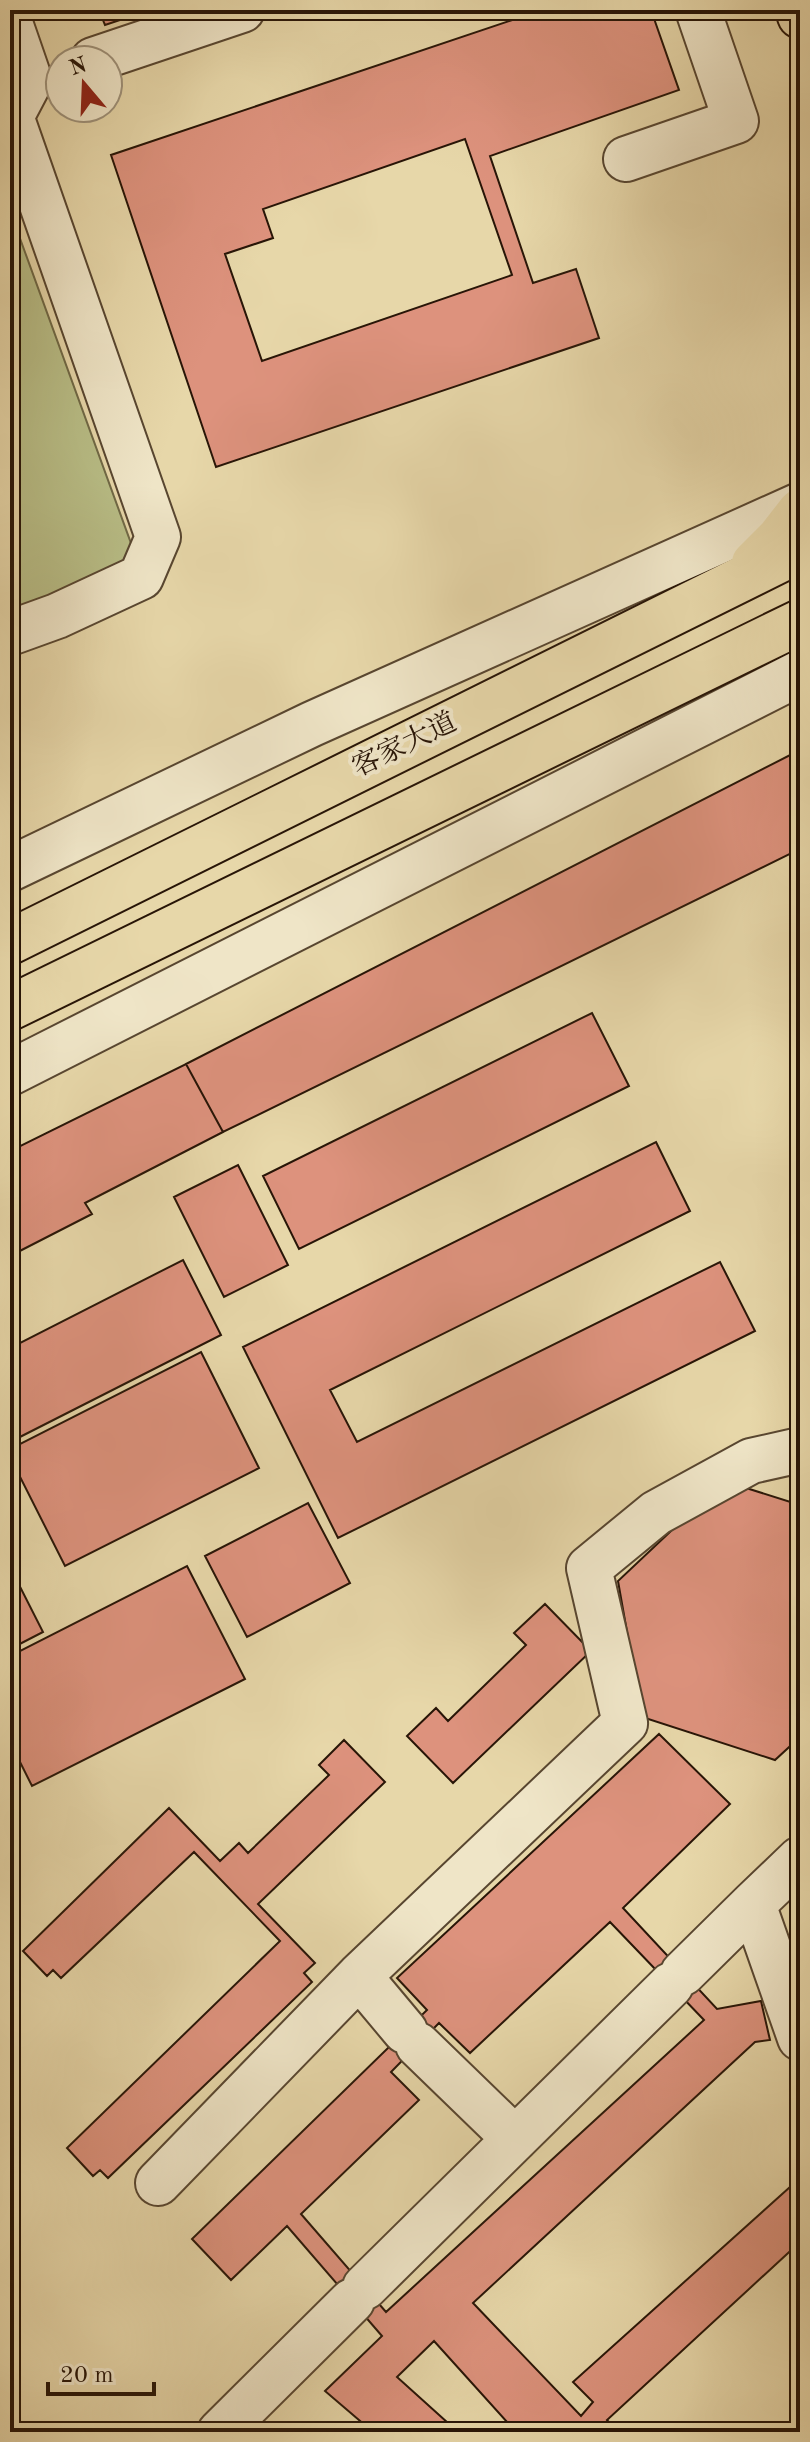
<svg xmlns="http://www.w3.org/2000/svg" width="810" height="2442" font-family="'Old Standard TT','Noto Serif SC',serif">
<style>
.green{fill:#b8bd86;stroke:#706946;stroke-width:2}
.building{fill:#dd927d;stroke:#281507;stroke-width:2;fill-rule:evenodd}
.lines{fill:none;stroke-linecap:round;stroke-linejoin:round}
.minor-casing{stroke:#584630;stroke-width:48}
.major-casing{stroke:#281507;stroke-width:48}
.minor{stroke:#efe5c7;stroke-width:44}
.major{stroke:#e7d7a9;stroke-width:44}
.labels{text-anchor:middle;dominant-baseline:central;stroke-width:8;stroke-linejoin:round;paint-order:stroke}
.street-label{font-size:28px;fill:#281507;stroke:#efe5c7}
</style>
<rect width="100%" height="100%" fill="#e7d7a9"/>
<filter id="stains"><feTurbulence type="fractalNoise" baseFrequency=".0025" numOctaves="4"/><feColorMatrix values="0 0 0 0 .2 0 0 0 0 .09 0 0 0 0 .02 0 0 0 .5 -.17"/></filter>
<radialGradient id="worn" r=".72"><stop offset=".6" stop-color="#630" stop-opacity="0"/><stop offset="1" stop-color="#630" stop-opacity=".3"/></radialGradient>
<!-- green -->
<path class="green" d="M10 211 140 568 10 615Z"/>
<!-- building -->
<path class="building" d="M99 10H150L105 25Z
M542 10H651L679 90 490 156 533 283 576 269 599 338 216 467 111 155ZM465 139 512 275 262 361 225 254 273 238 263 209Z
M800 750V849L223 1132 186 1064Z
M592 1013 629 1086 299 1249 263 1176Z
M186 1064 223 1132 85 1203 92 1214 10 1256V1151Z
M656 1142 690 1211 330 1390 357 1442 720 1262 755 1331 338 1538 243 1347Z
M238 1165 288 1265 224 1297 174 1197Z
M183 1260 221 1335 10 1442V1348Z
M201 1352 259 1468 65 1566 10 1457V1449Z
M724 1481 800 1505V1737L775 1760 642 1717 618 1581Z
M308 1503 350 1583 247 1637 205 1556Z
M187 1566 245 1679 32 1786 10 1742V1656Z
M10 1567 43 1632 10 1649Z
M545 1604 591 1651 453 1783 407 1736 436 1708 448 1721 526 1645 514 1633Z
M659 1734 730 1804 623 1908 717 2009 761 2001 770 2040 755 2042 473 2303 581 2416 593 2402 573 2382 800 2178V2242L607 2420 618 2432H516L434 2341 397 2377 458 2432H373L325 2391 382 2336 287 2226 231 2280 192 2239 427 2010 397 1978ZM610 1922 704 2020 386 2312 301 2214 419 2100 391 2072 439 2023 470 2053Z
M344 1740 385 1782 258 1904 315 1963 304 1973 312 1982 108 2178 100 2170 93 2176 67 2148 280 1941 194 1852 61 1978 53 1970 47 1976 23 1951 169 1808 220 1861 239 1843 248 1853 329 1775 319 1765Z"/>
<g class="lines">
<defs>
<path id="minor" d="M10 23 30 81 10 119
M93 60 242 10
M626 159 736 121 698 10
M10 633 57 616 141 577 158 537 12 119
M10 869 312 724 800 505
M10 1073 800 673
M800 1859 753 1904 800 2038
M683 1973 753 1904
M405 2031 359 1976 625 1723 589 1568 656 1513 751 1461 800 1450
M418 2045 515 2139
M158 2183 359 1976
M365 2287 671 1985
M220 2432 352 2301"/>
<path id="major" d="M798 10 800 16
M754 563 779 538 800 511
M10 942 800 550
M10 1008 800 622"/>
</defs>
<!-- minor casing -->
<use href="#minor" class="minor-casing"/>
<!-- major casing -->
<use href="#major" class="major-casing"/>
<!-- minor -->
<use href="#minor" class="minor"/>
<!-- major -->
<use href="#major" class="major"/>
</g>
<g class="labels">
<!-- street labels -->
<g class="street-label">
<text transform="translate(405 746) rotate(-26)">客家大道</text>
</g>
</g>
<!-- margin -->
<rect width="810" height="2442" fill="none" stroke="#e7d7a9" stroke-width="40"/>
<rect x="12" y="12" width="786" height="2418" fill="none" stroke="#281507" stroke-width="4"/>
<rect x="20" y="20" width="770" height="2402" fill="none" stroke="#281507" stroke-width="2"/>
<!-- north arrow -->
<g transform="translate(84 84) rotate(341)"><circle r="38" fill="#efe5c7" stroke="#9f927a" stroke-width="2"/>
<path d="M0-6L14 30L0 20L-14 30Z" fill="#8f2418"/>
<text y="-12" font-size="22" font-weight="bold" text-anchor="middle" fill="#281507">N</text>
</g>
<!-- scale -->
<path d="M48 2382v12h106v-12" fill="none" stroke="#281507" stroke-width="4"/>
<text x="60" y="2382" font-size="24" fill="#281507" stroke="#efe5c7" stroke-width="6" paint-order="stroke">20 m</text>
<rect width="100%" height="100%" filter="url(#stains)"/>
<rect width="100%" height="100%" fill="url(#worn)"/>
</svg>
